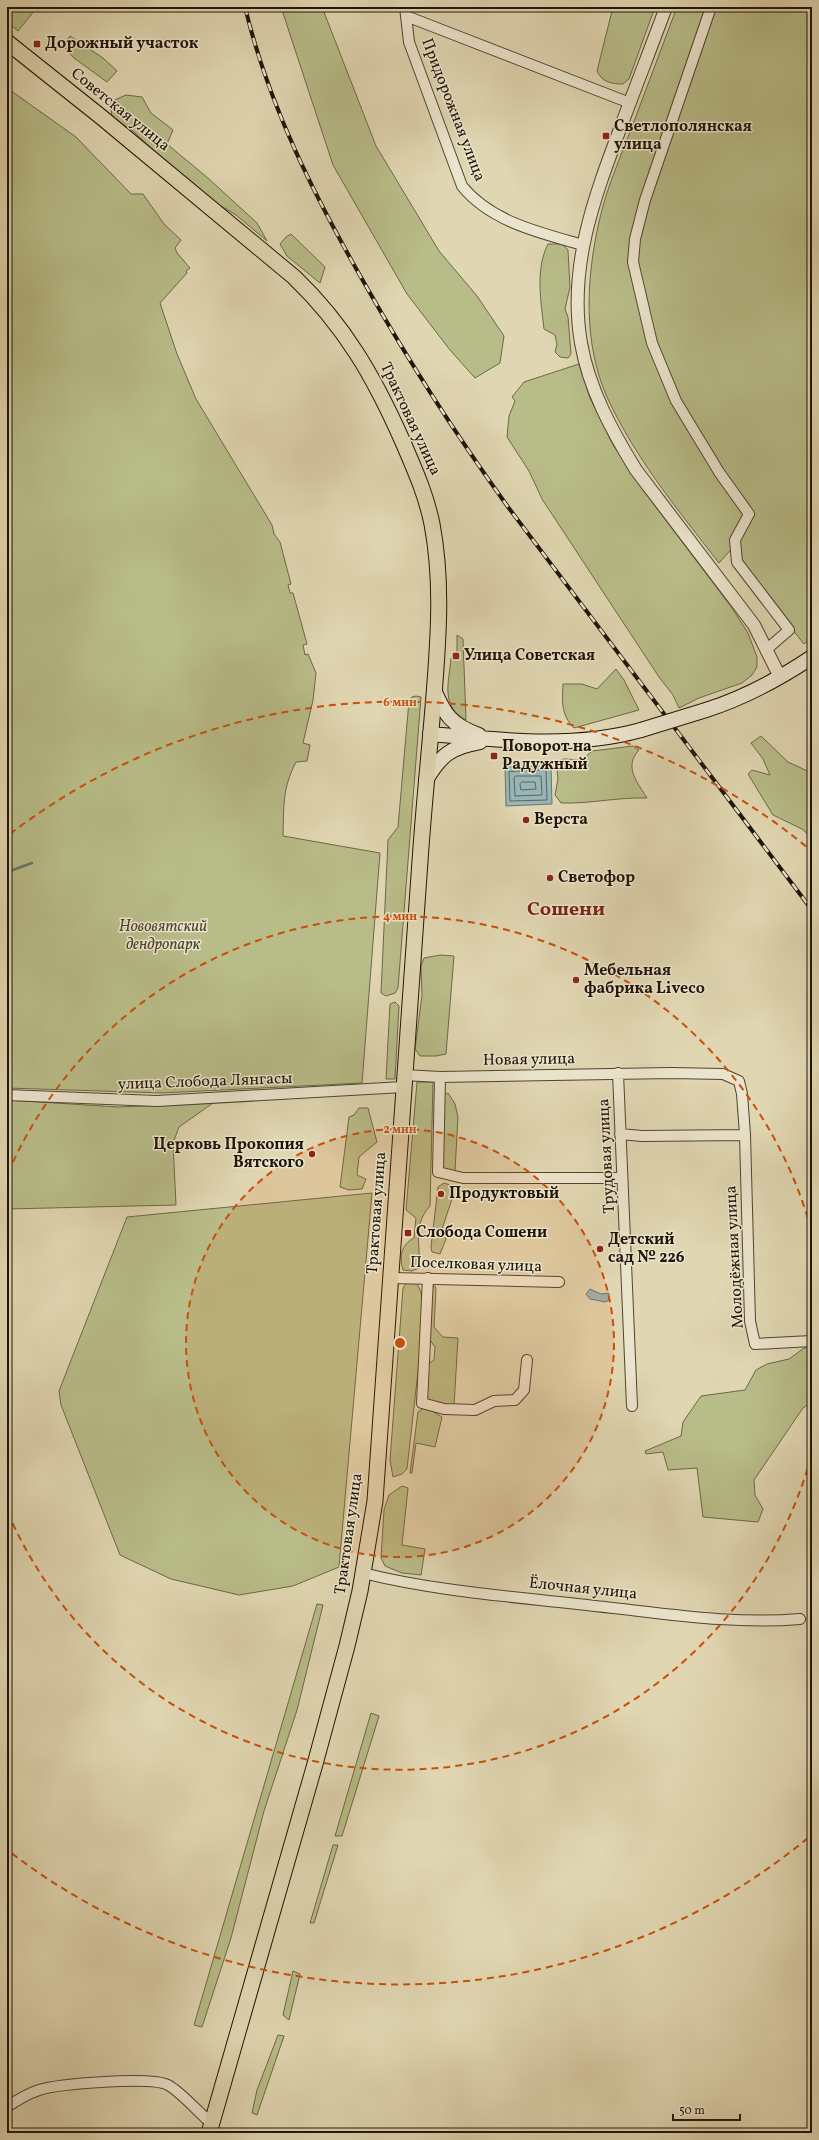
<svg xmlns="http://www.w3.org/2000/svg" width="819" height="2140" font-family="Vollkorn,serif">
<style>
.green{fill:#b8bc88;stroke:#6b6848}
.water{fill:#99b6b6;stroke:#687570}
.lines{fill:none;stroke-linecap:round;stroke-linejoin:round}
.shore{stroke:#5c655e;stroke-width:1}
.stream{stroke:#687570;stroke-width:2.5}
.minor-casing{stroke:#4e4432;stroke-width:12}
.tertiary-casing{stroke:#4e4432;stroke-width:14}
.secondary-casing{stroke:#1e1407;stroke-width:16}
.primary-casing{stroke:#1e1407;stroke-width:17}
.minor{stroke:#ebe4cc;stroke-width:10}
.tertiary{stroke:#ebe4cc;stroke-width:12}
.secondary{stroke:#ebe4cc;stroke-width:14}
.primary{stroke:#e0d6b1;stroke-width:15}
.rail-casing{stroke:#1e1407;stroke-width:4}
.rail{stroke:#ebe4cc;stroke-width:2.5;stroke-dasharray:8;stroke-linecap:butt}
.secondary-bridge-casing{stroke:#1e1407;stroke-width:16;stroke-linecap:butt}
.secondary-bridge{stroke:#ebe4cc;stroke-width:14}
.ring{fill:none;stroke:#ca4f0b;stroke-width:2;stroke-dasharray:7 5}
.poi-dot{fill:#8f2418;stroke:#ebe4cc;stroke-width:1.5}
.labels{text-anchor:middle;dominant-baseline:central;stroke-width:3;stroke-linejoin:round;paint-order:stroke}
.poi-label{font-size:16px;font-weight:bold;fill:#1e1407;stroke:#ebe4cc;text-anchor:start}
.street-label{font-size:16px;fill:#1e1407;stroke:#ebe4cc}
.park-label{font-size:16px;font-style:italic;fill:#4c462e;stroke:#ebe4cc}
.district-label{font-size:20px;font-weight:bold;fill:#7a1f14;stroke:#ebe4cc}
.centre{fill:#ca4f0b;stroke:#ebe4cc;stroke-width:2}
.ring-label{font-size:12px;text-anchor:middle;font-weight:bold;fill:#ca4f0b;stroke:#ebe4cc;stroke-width:3;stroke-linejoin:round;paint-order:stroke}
</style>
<rect width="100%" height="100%" fill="#e0d6b1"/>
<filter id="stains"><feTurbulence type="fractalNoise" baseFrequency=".005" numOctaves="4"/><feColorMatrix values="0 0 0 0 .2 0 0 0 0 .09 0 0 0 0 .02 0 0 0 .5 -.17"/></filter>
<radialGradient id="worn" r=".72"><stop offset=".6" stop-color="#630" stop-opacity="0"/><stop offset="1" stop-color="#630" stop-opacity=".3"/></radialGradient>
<!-- green -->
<path class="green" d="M7 7H29L34 11 18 31 7 22Z
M281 7H322L376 146 439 251 477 296 504 336 500 363 475 378 450 350 407 294 333 165Z
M613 7H655L629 79 623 84C611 84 602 82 597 71Z
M677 7H812V638L804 644 743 568 736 544 719 563C678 510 635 458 607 397 583 343 586 279 599 222 606 189 621 156 633 124 648 85 662 46 677 7Z
M70 36 103 58 117 71 107 82 74 58 63 46Z
M7 88 76 137 131 194H143L164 224 181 240 175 248 177 253 190 268 186 271 187 273 160 303 177 354 196 399 272 525 274 534 280 542 291 584 288 585 290 593H293L307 644 303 645 305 655 308 654 316 673 313 700 303 743 310 745 307 761 296 762C282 789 284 806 283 836L380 853 362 1083 162 1093 7 1088Z
M126 95 142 97 151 113 173 130 167 144 209 179 257 223 267 241 236 215 198 192 134 132 112 117 110 102Z
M291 234 325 267 320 283 287 256 280 244 286 237Z
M548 244H562L568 250 570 287 565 309 568 317 571 354 568 358 560 357 555 352 557 344 555 335 544 329C541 301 535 270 548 244Z
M579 364 590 398 613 445 646 494 732 608 748 633 757 657V667L752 675 742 683 699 698 679 708 673 695 659 677 542 499 529 471 507 437 509 416 515 401 512 397 524 382Z
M457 635 463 639 466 720C440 706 449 683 451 658H457Z
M616 669 624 680 639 710 574 728C561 715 562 702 563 684H582L597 689Z
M416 696 421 697 398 988 395 993 386 996 381 993 388 840 398 827 409 701 412 697Z
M761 736 788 762 812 773V838L802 829 773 815 748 774 752 770 770 775 763 759 751 743Z
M633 746 639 750C623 767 638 783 647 798 618 797 590 804 561 803L555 795 558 779 556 762 564 759 582 760 592 751Z
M440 955 454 956 446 1054 436 1056H420L415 1049 422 995 421 966 424 958Z
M395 1002 399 1006 395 1079H386L390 1004Z
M417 1082H433L430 1206C412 1226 421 1244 419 1268L412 1271 403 1270C399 1256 401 1245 414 1238L416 1218 406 1210Z
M448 1093 455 1104 458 1117 455 1171 442 1168 441 1155 444 1137 440 1126V1097Z
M7 1100 118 1107 213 1103 179 1127 173 1143 176 1205 7 1209Z
M359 1108H368L377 1142 359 1157 357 1175 366 1179 362 1189 349 1190 340 1187 349 1117 354 1115Z
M444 1183 450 1185 453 1196 442 1229 446 1239 440 1254 432 1252 431 1247 438 1187Z
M372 1193 339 1567 293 1586 239 1595 171 1579 120 1555 61 1405 59 1391 127 1217Z
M407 1282H416L421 1292 423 1310 419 1363 407 1469 402 1474 393 1477 390 1460 403 1288Z
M435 1286 436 1289 434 1327 443 1337 458 1338 454 1406 429 1404 425 1395 428 1364 434 1360 435 1347 430 1340 431 1287Z
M804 1348H812V1402L803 1408 754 1480 755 1495 763 1509 758 1522 703 1517 697 1468 668 1470 663 1452 646 1454 645 1451 681 1436 683 1422 701 1396 745 1390 756 1370 767 1364 789 1359Z
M425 1407 442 1417 435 1447 416 1443 412 1473H410L418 1412Z
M402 1486 408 1488 402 1545 425 1549 421 1575 402 1573 385 1566 381 1558 384 1510 389 1495Z
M317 1604 323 1605 297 1710 264 1811 231 1938 202 2027 194 2025Z
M371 1713 379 1716 342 1836H335Z
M333 1845H338L314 1923H310Z
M293 1971 300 1974 289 2020 283 2015Z
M278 2035 284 2036 257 2115 252 2113 257 2090Z"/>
<!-- water -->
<path class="water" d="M551 766 552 804 506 806 505 767Z
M590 1289 601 1294 609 1293V1300L605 1302 590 1299 586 1294Z"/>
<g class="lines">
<!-- shore -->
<path class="shore" d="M546 770 547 800 510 801 509 772Z
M516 776H541L542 795 515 796 514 778Z
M522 782H535L536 789 521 790 520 784Z"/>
<!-- stream -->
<path class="stream" d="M7 872 32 863"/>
<defs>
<path id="minor" d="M405 7 409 42 462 186C491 222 541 233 583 245
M711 7 645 200 635 239 633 262 652 343 676 401 719 472 749 514 735 540 737 562 789 630 767 649
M406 16 630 103
M618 1073 632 1406
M404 1075 440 1077 438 1172 463 1178H622
M440 1077 671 1073 723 1074 739 1081 742 1094 745 1135 750 1321 755 1344 812 1341
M7 1095 157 1101 403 1087
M620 1134 642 1136 745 1135
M391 1278 559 1282
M428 1278 422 1403 444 1409 475 1410 494 1401 515 1400 524 1390 527 1360
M363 1573C439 1592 518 1597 595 1606 663 1613 732 1625 800 1619
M7 2107C17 2100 27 2094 39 2090 58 2084 152 2076 168 2085 181 2092 199 2113 211 2123"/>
<path id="tertiary" d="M666 7C651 48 635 88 620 129 594 198 568 268 581 343 589 389 612 431 636 470L754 625 780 677"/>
<path id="secondary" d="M434 690C445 715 451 725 479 735
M706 710C744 698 779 679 812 657
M430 734C499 740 573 749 641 730
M426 780C441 755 451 747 480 742"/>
<path id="primary" d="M7 42 100 116 294 277C345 326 374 377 402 440 414 468 426 494 432 524 442 577 439 629 435 682 431 737 425 792 421 847 406 1065 390 1283 375 1501L360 1591 347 1646 315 1764 209 2133"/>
</defs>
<!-- minor casing -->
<use href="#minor" class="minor-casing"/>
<!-- tertiary casing -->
<use href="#tertiary" class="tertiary-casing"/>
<!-- secondary casing -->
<use href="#secondary" class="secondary-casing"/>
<!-- primary casing -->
<use href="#primary" class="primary-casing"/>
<!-- minor -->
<use href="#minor" class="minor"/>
<!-- tertiary -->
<use href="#tertiary" class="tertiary"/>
<!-- secondary -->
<use href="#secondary" class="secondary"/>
<!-- primary -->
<use href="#primary" class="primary"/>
<defs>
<path id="rail" d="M245 7C269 107 315 197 366 286 409 362 457 436 508 507L812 910"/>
</defs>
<!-- rail casing -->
<use href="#rail" class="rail-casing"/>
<!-- rail -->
<use href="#rail" class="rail"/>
<defs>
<path id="secondary-bridge" d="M641 730 706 710"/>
</defs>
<!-- secondary-bridge casing -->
<use href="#secondary-bridge" class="secondary-bridge-casing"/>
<!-- secondary-bridge -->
<use href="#secondary-bridge" class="secondary-bridge"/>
</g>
<!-- distance rings -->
<circle cx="400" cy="1343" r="214" fill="#ca4f0b" fill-opacity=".12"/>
<g class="ring">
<circle cx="400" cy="1343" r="214"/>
<path d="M811 1457A427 427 0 0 1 8 1513M8 1173A427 427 0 0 1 811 1229"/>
<path d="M808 1838A641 641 0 0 1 10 1852M10 834A641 641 0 0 1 808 848"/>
</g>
<!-- markers -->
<g class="poi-dot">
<rect x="33" y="40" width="8" height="8" rx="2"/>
<rect x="602" y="132" width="8" height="8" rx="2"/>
<rect x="452" y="652" width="8" height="8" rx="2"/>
<rect x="490" y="752" width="8" height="8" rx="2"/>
<circle cx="526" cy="820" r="4"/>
<circle cx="550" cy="878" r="4"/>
<circle cx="576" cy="980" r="4"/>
<circle cx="312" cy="1154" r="4"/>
<circle cx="441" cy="1194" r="4"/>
<rect x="404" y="1229" width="8" height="8" rx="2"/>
<circle cx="600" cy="1249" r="4"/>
</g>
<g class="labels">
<!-- poi labels -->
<g class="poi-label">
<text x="45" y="44">Дорожный участок</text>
<text x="614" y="127">Светлополянская<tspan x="614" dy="18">улица</tspan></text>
<text x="464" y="656">Улица Советская</text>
<text x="502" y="747">Поворот на<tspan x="502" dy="18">Радужный</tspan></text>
<text x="534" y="820">Верста</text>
<text x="558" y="878">Светофор</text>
<text x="584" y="971">Мебельная<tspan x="584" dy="18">фабрика Liveco</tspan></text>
<text x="304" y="1145" text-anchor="end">Церковь Прокопия<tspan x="304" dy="18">Вятского</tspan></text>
<text x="449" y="1194">Продуктовый</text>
<text x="416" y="1233">Слобода Сошени</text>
<text x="608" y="1240">Детский<tspan x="608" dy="18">сад № 226</tspan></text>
</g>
<!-- street labels -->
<g class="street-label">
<text transform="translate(120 110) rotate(39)">Советская улица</text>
<text transform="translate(453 110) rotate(69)">Придорожная улица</text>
<text transform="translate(410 419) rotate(65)">Трактовая улица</text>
<text transform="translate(529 1060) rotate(-1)">Новая улица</text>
<text transform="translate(205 1082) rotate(-2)">улица Слобода Лянгасы</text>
<text transform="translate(607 1156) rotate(-93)">Трудовая улица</text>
<text transform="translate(377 1213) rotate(-86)">Трактовая улица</text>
<text transform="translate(735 1257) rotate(-93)">Молодёжная улица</text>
<text transform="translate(476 1265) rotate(2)">Поселковая улица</text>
<text transform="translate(349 1534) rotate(-82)">Трактовая улица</text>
<text transform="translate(583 1589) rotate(6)">Ёлочная улица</text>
</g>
<!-- park labels -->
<g class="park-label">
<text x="163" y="927">Нововятский<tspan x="163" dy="18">дендропарк</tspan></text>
</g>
<!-- district labels -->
<g class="district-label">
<text x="566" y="910">Сошени</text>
</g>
</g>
<circle cx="400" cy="1343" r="6" class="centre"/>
<g class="ring-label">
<text x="400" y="706">6 мин</text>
<text x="400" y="920">4 мин</text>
<text x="400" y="1133">2 мин</text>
</g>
<!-- margin -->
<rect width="819" height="2140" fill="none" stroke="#e0d6b1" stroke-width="24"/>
<rect x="8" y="8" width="803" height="2124" fill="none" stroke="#1e1407" stroke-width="2"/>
<rect x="12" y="12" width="795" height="2116" fill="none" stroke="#1e1407"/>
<!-- scale -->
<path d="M673 2114v6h67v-6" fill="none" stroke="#1e1407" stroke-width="2"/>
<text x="679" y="2114" font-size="12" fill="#1e1407" stroke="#ebe4cc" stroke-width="3" paint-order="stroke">50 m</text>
<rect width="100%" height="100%" filter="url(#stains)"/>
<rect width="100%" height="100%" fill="url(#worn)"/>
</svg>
